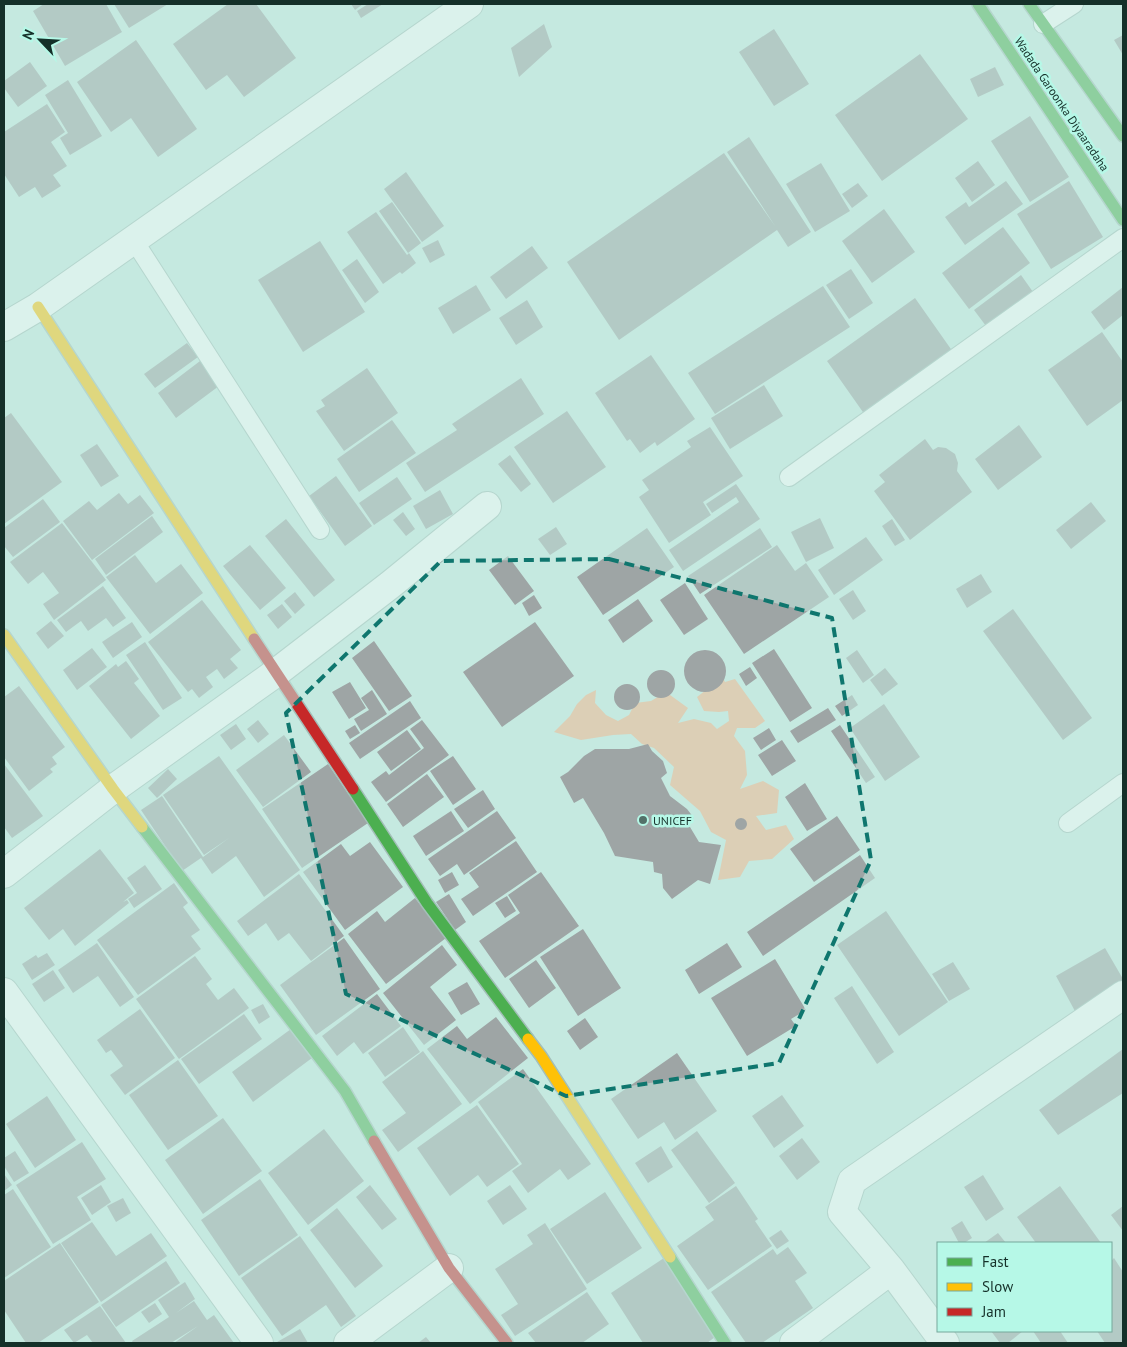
<svg xmlns="http://www.w3.org/2000/svg" width="1127" height="1347" font-family="'PT Sans',sans-serif">
<style>
.green{fill:#dccfb6}
.building{fill:#9ea5a5}
.lines{fill:none;stroke-linecap:round;stroke-linejoin:round}
.lane-casing{stroke:#a3bfb8;stroke-width:20}
.street-casing{stroke:#a3bfb8;stroke-width:30}
.fast-casing{stroke:#a3bfb8;stroke-width:14}
.slow-casing{stroke:#a3bfb8;stroke-width:14}
.jam-casing{stroke:#a3bfb8;stroke-width:14}
.lane{stroke:#f6fcfa;stroke-width:18}
.street{stroke:#f6fcfa;stroke-width:28}
.fast{stroke:#4caf50;stroke-width:11}
.slow{stroke:#ffc107;stroke-width:11}
.jam{stroke:#c62828;stroke-width:11}
.marked{fill:none;stroke:#0f766e;stroke-width:4;stroke-dasharray:10 6;stroke-linejoin:round}
.poi-dot{fill:#537169;stroke:#b6f8e7;stroke-width:2}
.labels{text-anchor:middle;dominant-baseline:central;stroke-width:5;stroke-linejoin:round;paint-order:stroke}
.street-label{font-size:12px;fill:#153029;stroke:#b6f8e7}
.poi-label{font-size:12px;fill:#153029;stroke:#b6f8e7;text-anchor:start}
</style>
<rect width="100%" height="100%" fill="#c5e9e0"/>
<!-- green -->
<path class="green" d="M720 672 725 682 735 679 765 721 755 728H737L734 736 745 751 747 775 740 789 763 781 779 790 777 813 756 816 766 830 786 825 794 839 772 859 749 861 740 877 718 880 726 840 711 832 700 811 670 785 674 767 654 748 642 744 631 734 613 735 581 740 554 732 570 716 577 704 586 695 596 690 595 703 606 715 618 721 629 715 635 703 651 701 666 692 688 708 678 723 694 719 711 723 717 729 729 721 728 711 719 712 704 711 697 697 711 686Z"/>
<!-- building -->
<path class="building" d="M44 4H106L122 32 65 66 33 11Z
M114 4H168L129 28Z
M228 4H256L296 58 244 97 227 75 206 90 173 44Z
M351 4H363L355 10Z
M368 4H383L361 18 357 11Z
M544 24 552 47 519 77 511 48Z
M774 29 809 84 774 106 739 52Z
M1123 35V55L1114 40Z
M136 40 197 129 158 157 131 118 111 132 77 82Z
M920 54 968 119 882 181 835 115Z
M30 62 47 86 18 107 4 88V81Z
M995 67 1004 85 978 97 970 79Z
M68 80 102 136 70 155 60 138 68 133 45 95Z
M47 104 65 132 51 142 67 166 53 175 61 186 42 198 35 187 19 197 4 174V132Z
M1030 116 1069 177 1030 202 991 141Z
M749 137 811 232 788 247 777 230 619 340 567 262 724 153 775 226 727 152Z
M978 161 995 185 972 202 955 178Z
M821 163 850 211 815 232 786 184Z
M406 172 444 226 422 242 384 189Z
M1006 181 1023 204 965 245 945 217 966 202 969 207Z
M1069 181 1103 237 1051 269 1017 214Z
M858 183 868 196 852 208 842 194Z
M392 202 421 243 408 253 379 211Z
M884 209 915 252 872 283 842 241Z
M376 212 407 255 409 253 416 263 402 274 400 272 383 284 347 232Z
M1003 227 1030 263 969 309 942 273Z
M438 240 445 255 430 263 422 248Z
M320 241 365 312 303 352 258 280Z
M532 246 548 268 506 299 490 277Z
M357 259 379 292 365 303 342 270Z
M851 269 873 303 849 319 826 285Z
M1021 275 1033 292 986 326 974 310Z
M476 285 491 310 453 334 438 308Z
M823 286 850 327 715 414 688 373Z
M1123 287V315L1104 330 1091 312Z
M915 298 953 352 865 415 827 361Z
M527 300 543 327 516 345 499 318Z
M1102 332 1123 362V400L1087 426 1048 370Z
M187 343 198 357 155 388 144 374Z
M651 355 695 419 657 446 655 442 640 453 630 439 627 441 595 393Z
M204 358 223 383 176 418 158 393Z
M367 368 398 413 344 451 316 411 325 406 321 400Z
M521 378 544 414 425 492 406 463 457 430 452 424Z
M764 385 783 416 730 449 711 418Z
M567 411 606 467 553 503 514 447Z
M11 413 62 482 4 524V418Z
M392 420 416 453 359 492 337 459Z
M1019 425 1042 457 998 490 975 459Z
M710 427 743 476 703 502 711 515 669 543 639 497 649 490 642 480 691 447 687 441Z
M925 439 933 450 938 447 946 448 955 454 958 463 957 471 972 492 910 540 874 491 885 482 879 475Z
M97 444 119 476 101 487 80 455Z
M510 455 531 484 521 492 498 464Z
M336 476 372 526 345 546 309 496Z
M397 477 412 499 374 525 359 503Z
M736 484 760 519 683 571 669 550 739 502 736 497 712 513 706 504Z
M440 490 453 514 426 529 413 506Z
M119 493 128 504 140 495 154 513 92 560 63 521 89 501 97 510Z
M43 499 60 522 13 557 4 546V528Z
M1091 502 1106 521 1071 549 1056 530Z
M403 512 415 529 406 536 393 520Z
M152 516 163 532 106 575 95 559Z
M820 518 834 548 806 562 791 532Z
M286 519 335 580 314 597 265 536Z
M892 519 905 540 895 546 882 526Z
M62 523 106 580 54 620 43 604 59 593 43 572 28 584 10 562Z
M556 527 567 544 550 555 538 539Z
M647 528 674 567 603 615 577 577Z
M760 528 772 547 700 594 688 576Z
M866 537 883 560 834 595 818 570Z
M250 545 286 588 260 610 223 566Z
M777 545 795 571 806 563 829 597 744 654 704 595Z
M135 555 156 583 181 564 203 593 150 634 106 577Z
M508 556 534 591 515 605 489 570Z
M981 574 992 592 967 608 956 589Z
M685 583 708 619 684 635 660 600Z
M103 586 126 618 113 627 106 618 88 631 81 621 66 632 57 620Z
M853 590 866 611 853 620 839 599Z
M295 592 305 605 295 614 284 601Z
M534 595 542 608 529 616 522 603Z
M638 599 653 621 623 643 608 620Z
M202 600 241 650 230 659 238 668 224 679 217 669 206 677 213 687 199 698 192 689 188 692 148 642Z
M282 604 292 617 278 629 267 615Z
M1013 609 1092 718 1063 740 983 631Z
M51 621 64 636 48 649 36 633Z
M132 622 142 637 113 658 102 642Z
M535 622 574 676 502 727 463 672Z
M374 641 412 696 389 711 352 658Z
M145 642 182 698 163 710 126 655Z
M92 648 107 667 77 690 63 670Z
M774 649 812 708 790 722 752 663Z
M684 671a21 21 0 1 1 42 0a21 21 0 1 1-42 0Z
M857 650 874 675 863 683 846 658Z
M126 661 139 679 134 683 160 716 131 739 89 686 116 664 118 667Z
M750 667 757 678 746 686 739 674Z
M885 668 898 684 882 696 870 680Z
M647 684a14 14 0 1 1 28 0a14 14 0 1 1-28 0Z
M350 682 366 708 349 719 332 692Z
M614 697a13 13 0 1 1 26 0a13 13 0 1 1-26 0Z
M19 686 65 747 52 757 57 764 50 769 53 772 29 791 4 757V697Z
M372 690 387 714 361 731 354 719 369 710 361 698Z
M852 695 858 705 842 716 835 706Z
M410 701 421 718 360 759 349 743Z
M884 704 920 757 885 781 850 728Z
M828 708 836 720 798 743 790 731Z
M258 720 269 734 258 743 247 729Z
M422 720 449 755 386 802 371 782 386 771 389 775 424 748 410 729Z
M236 724 246 739 231 750 220 735Z
M355 725 360 733 350 739 345 731Z
M840 725 875 777 866 783 831 731Z
M769 728 776 740 761 750 753 738Z
M407 730 421 749 391 771 377 752Z
M284 735 311 772 263 807 236 770Z
M782 740 796 761 772 776 758 755Z
M648 744 652 751 663 761 667 773 661 778 670 796 687 809 694 818 687 822 699 842 721 845 710 884 698 880 672 899 663 888 662 874 654 872 653 862 615 856 604 833 583 798 574 803 560 777 568 772 584 756 595 749H629Z
M219 756 300 870 264 897 236 856 212 874 201 858 182 871 141 810 162 796 203 857 229 838 204 855 163 795Z
M453 756 476 789 453 805 430 771Z
M4 764 43 816 12 838 4 827Z
M328 764 368 823 302 868 262 809Z
M168 769 177 779 157 798 148 788Z
M427 774 444 797 403 827 387 804Z
M805 783 827 819 807 831 785 797Z
M483 790 495 809 468 828 454 809Z
M451 811 464 831 426 856 413 836Z
M497 811 516 838 464 875 457 864 440 876 428 859Z
M837 816 860 850 814 882 790 849Z
M735 824a6 6 0 1 1 12 0a6 6 0 1 1-12 0Z
M516 841 537 872 473 916 461 899 479 887 469 873Z
M370 842 403 887 345 930 303 872 341 844 350 856Z
M100 849 134 893 123 902 127 900 129 903 75 946 63 929 49 940 24 908Z
M860 855 875 878 763 956 747 932Z
M145 865 162 889 134 908 128 899 137 893 127 878Z
M452 872 459 885 445 893 438 880Z
M541 872 579 926 505 978 479 941 520 913 508 895Z
M299 874 344 936 311 961 289 933 278 941 266 923 248 936 237 921Z
M174 883 188 903 183 907 200 930 191 936 201 949 138 995 97 940Z
M449 894 466 922 455 930 436 902Z
M507 896 516 911 505 918 495 903Z
M415 898 446 938 386 984 348 934 377 911 385 922Z
M886 911 948 1002 899 1036 837 945Z
M583 929 621 988 578 1016 540 957Z
M344 938 380 989 316 1035 280 985Z
M97 943 134 997 120 1007 98 976 73 993 58 970Z
M727 943 742 967 699 994 685 970Z
M442 945 457 965 430 987 456 1020 424 1045 383 993Z
M1105 948 1123 979V985L1076 1013 1056 976Z
M47 953 55 965 32 980 22 964 36 955 38 958Z
M195 956 212 979 206 984 218 1000 234 988 249 1008 179 1059 136 999Z
M775 959 806 1010 791 1019 796 1026 747 1056 711 998Z
M536 960 556 988 529 1008 509 979Z
M953 962 970 989 949 1001 932 974Z
M53 970 65 988 44 1002 32 984Z
M467 982 480 1004 461 1015 448 993Z
M852 986 894 1052 877 1064 834 998Z
M377 994 401 1026 363 1054 354 1042 337 1056 322 1036Z
M263 1004 270 1017 259 1024 251 1010Z
M140 1009 175 1058 125 1095 110 1075 123 1066 111 1050 106 1053 97 1040Z
M244 1014 262 1039 199 1084 181 1059Z
M496 1017 528 1058 470 1104 427 1049 457 1026 467 1039Z
M585 1018 598 1037 580 1050 567 1031Z
M403 1027 420 1052 385 1077 368 1053Z
M291 1029 312 1058 253 1102 232 1072Z
M1123 1049V1093L1058 1135 1039 1110Z
M423 1051 462 1104 398 1152 382 1130 406 1113 382 1082Z
M677 1053 717 1111 675 1140 664 1122 638 1139 611 1099Z
M178 1060 218 1116 168 1150 129 1095Z
M523 1069 591 1164 568 1180 560 1169 528 1193 512 1171 522 1164 478 1102Z
M782 1095 804 1126 774 1148 752 1116Z
M47 1096 76 1140 35 1168 6 1124Z
M477 1105 519 1164 487 1187 478 1175 450 1196 417 1148Z
M223 1118 262 1171 203 1214 165 1160Z
M324 1129 364 1181 308 1225 268 1173Z
M697 1131 735 1183 709 1203 671 1150Z
M802 1138 820 1162 797 1180 779 1156Z
M82 1142 106 1179 77 1197 91 1220 53 1244 16 1185Z
M661 1146 673 1167 648 1183 635 1163Z
M15 1151 29 1173 14 1182 4 1166V1158Z
M4 1174 12 1185 4 1191Z
M983 1175 1004 1209 986 1221 964 1187Z
M260 1179 298 1235 239 1276 201 1220Z
M101 1185 111 1202 92 1215 81 1198Z
M370 1185 397 1219 382 1230 356 1197Z
M510 1185 527 1209 503 1225 487 1201Z
M736 1186 758 1219 755 1221 772 1246 708 1290 677 1246 714 1220 705 1207Z
M1060 1186 1101 1243H1036L1017 1217Z
M13 1189 51 1247 4 1278V1195Z
M605 1192 642 1248 587 1284 550 1229Z
M123 1198 131 1213 116 1222 107 1206Z
M1123 1206V1231L1111 1215Z
M337 1208 383 1266 355 1288 310 1230Z
M962 1221 972 1238 964 1243H959L951 1228Z
M92 1222 116 1256 151 1233 167 1256 101 1302 61 1243Z
M545 1223 587 1289 515 1336 501 1315 518 1304 495 1269 533 1244 527 1235Z
M781 1230 789 1241 777 1249 769 1238Z
M998 1233 1006 1243H984Z
M300 1236 356 1316 341 1327 326 1305 282 1336 241 1278Z
M60 1243 99 1302 38 1343H26L4 1310V1281Z
M788 1247 807 1273 795 1281 813 1308 762 1343H746L711 1292 773 1249 777 1255Z
M664 1258 715 1337 707 1343H643L611 1293Z
M1114 1258 1123 1272V1343H1105L1097 1331H1111V1261Z
M166 1261 180 1283 116 1327 101 1305Z
M185 1282 195 1299 176 1313 194 1301 207 1320 214 1315 234 1343H174L198 1326 171 1343H133L132 1341 169 1317 158 1300Z
M587 1292 609 1324 582 1343H536L528 1333Z
M155 1303 162 1314 149 1323 141 1312Z
M100 1306 126 1343H93L87 1335 74 1343 64 1330Z
M300 1329 308 1343H278L277 1342Z
M991 1331H1023L1008 1343H1000Z
M1033 1331H1060L1068 1343H1041Z
M426 1337 431 1343H418Z"/>
<g class="lines">
<defs>
<path id="lane" d="M1043 24 1074 4
M133 239 320 530
M789 477 1123 238
M1068 823 1123 783"/>
<path id="street" d="M4 327 38 307 469 4
M4 874 113 789 277 672 390 585 487 506
M4 992 259 1343
M348 1343 449 1268
M794 1343 891 1270
M945 1343 891 1270 842 1212 852 1181 1123 995"/>
<path id="fast" d="M978 4 1123 220
M1029 4 1123 136
M353 789 427 903 528 1039
M142 827 345 1091 374 1141
M670 1257 725 1343"/>
<path id="slow" d="M38 307 254 639
M4 635 113 789 142 827
M528 1039 541 1056 670 1257"/>
<path id="jam" d="M254 639 353 789
M374 1141 449 1268 507 1343"/>
</defs>
<!-- lane casing -->
<use href="#lane" class="lane-casing"/>
<!-- street casing -->
<use href="#street" class="street-casing"/>
<!-- fast casing -->
<use href="#fast" class="fast-casing"/>
<!-- slow casing -->
<use href="#slow" class="slow-casing"/>
<!-- jam casing -->
<use href="#jam" class="jam-casing"/>
<!-- lane -->
<use href="#lane" class="lane"/>
<!-- street -->
<use href="#street" class="street"/>
<!-- fast -->
<use href="#fast" class="fast"/>
<!-- slow -->
<use href="#slow" class="slow"/>
<!-- jam -->
<use href="#jam" class="jam"/>
</g>
<!-- marked area -->
<path d="M0 0H1127V1347H0ZM609 559 832 618 871 860 779 1063 566 1096 346 994 286 713 441 561Z" fill="#c5e9e0" fill-opacity=".55" fill-rule="evenodd"/>
<path class="marked" d="M609 559 832 618 871 860 779 1063 566 1096 346 994 286 713 441 561Z"/>
<!-- markers -->
<circle class="poi-dot" cx="643" cy="820" r="5"/>
<g class="labels">
<!-- street labels -->
<g class="street-label">
<text transform="translate(1062 104) rotate(56)">Wadada Garoonka Diyaaradaha</text>
</g>
<!-- poi labels -->
<g class="poi-label">
<text x="653" y="820">UNICEF</text>
</g>
</g>
<!-- border -->
<rect width="1127" height="1347" fill="none" stroke="#153029" stroke-width="10"/>
<!-- legend -->
<rect x="937" y="1242" width="175" height="90" fill="#b6f8e7" stroke="#76a89b"/>
<rect x="947" y="1258" width="25" height="8" fill="#4caf50" stroke="#76a89b"/>
<text x="982" y="1267" font-size="15" fill="#153029">Fast</text>
<rect x="947" y="1283" width="25" height="8" fill="#ffc107" stroke="#76a89b"/>
<text x="982" y="1292" font-size="15" fill="#153029">Slow</text>
<rect x="947" y="1308" width="25" height="8" fill="#c62828" stroke="#76a89b"/>
<text x="982" y="1317" font-size="15" fill="#153029">Jam</text>
<!-- north arrow -->
<g transform="translate(40 40) rotate(295)" stroke="#b6f8e7" stroke-width="4" paint-order="stroke">
<path d="M0-4L9 19L0 12L-9 19Z" fill="#153029"/>
<text y="-8" font-size="14" font-weight="bold" text-anchor="middle" fill="#153029">N</text>
</g>
</svg>
